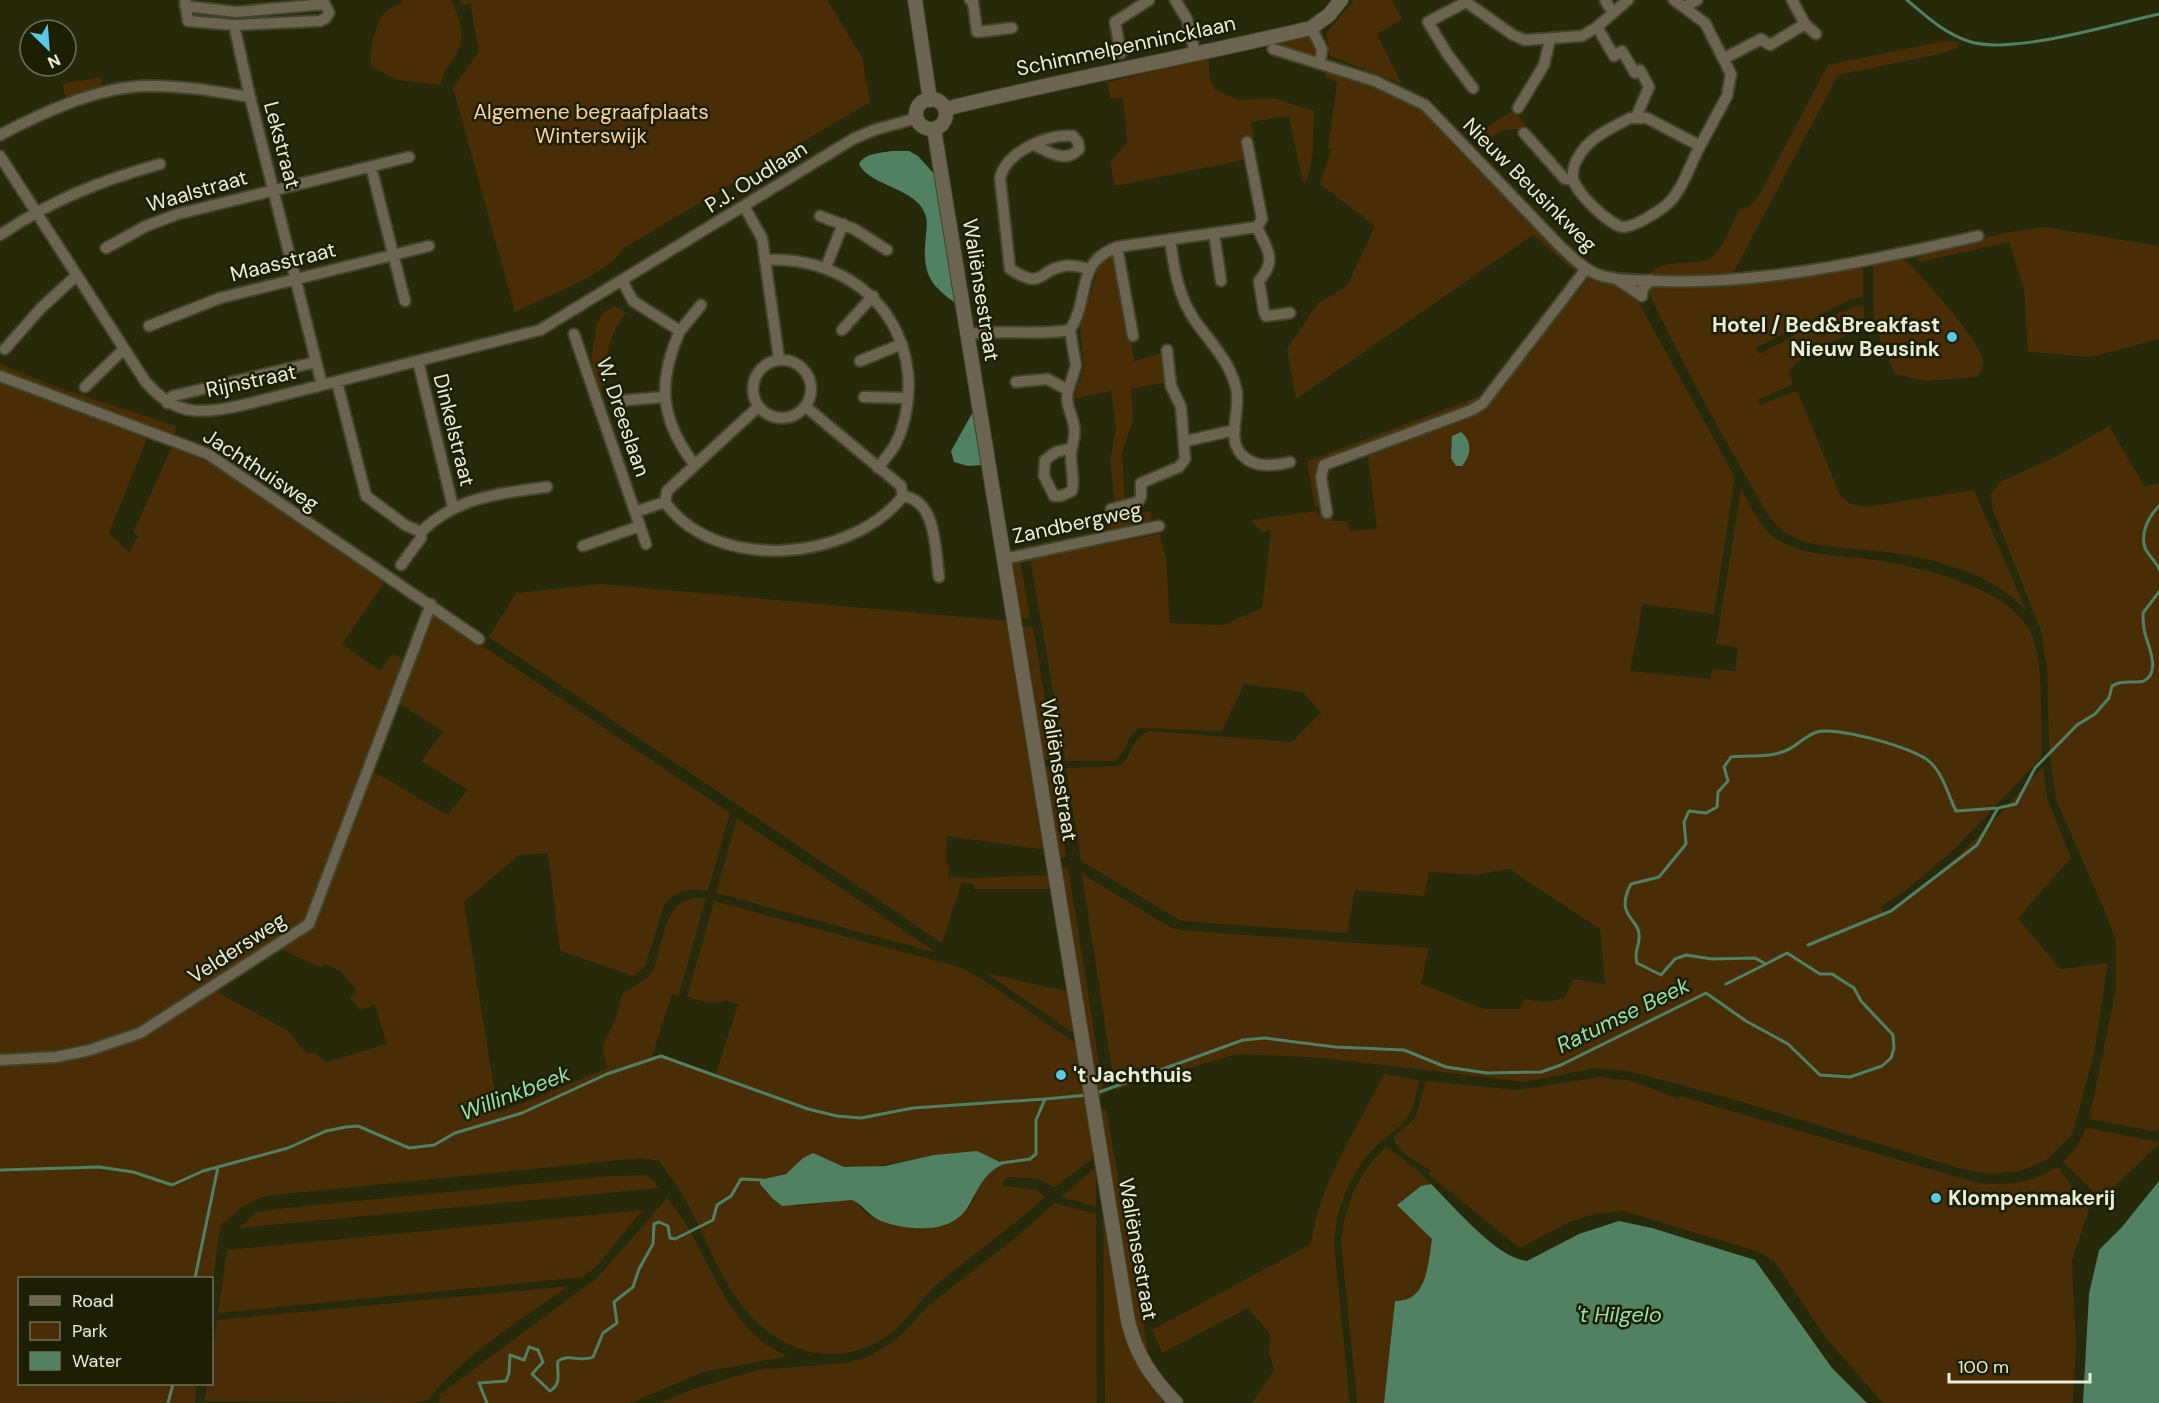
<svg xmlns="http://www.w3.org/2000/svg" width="2159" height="1403" font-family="'DM Sans',sans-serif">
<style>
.green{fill:#482d07;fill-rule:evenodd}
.water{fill:#528063}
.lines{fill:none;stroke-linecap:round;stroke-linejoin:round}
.stream{stroke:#528063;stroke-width:3}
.minor-casing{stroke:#414427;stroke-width:14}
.tertiary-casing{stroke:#414427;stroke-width:16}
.minor{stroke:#6a6451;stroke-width:10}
.tertiary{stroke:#6a6451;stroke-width:14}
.poi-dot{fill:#5bc8e7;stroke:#1d1f02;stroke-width:2}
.labels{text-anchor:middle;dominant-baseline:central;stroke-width:5;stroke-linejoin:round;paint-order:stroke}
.street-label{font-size:21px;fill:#eaedda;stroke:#1d1f02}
.park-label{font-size:21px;fill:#fcd2a2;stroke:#1d1f02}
.poi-label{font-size:21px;font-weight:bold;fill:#eaedda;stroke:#1d1f02;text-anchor:start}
.water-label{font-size:22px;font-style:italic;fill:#96dfb0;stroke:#1d1f02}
</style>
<rect width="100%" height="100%" fill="#26290a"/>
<!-- green -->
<path class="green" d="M404 0H451C460 18 467 36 456 55 449 65 442 73 441 85L397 80 371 66C368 56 376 21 384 14 389 8 398 5 404 0Z
M459 0H827L862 57 870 102 624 248C605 277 546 296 515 312L453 88 479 51 470 2 462 6Z
M1354 0H1392L1402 19 1377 34 1402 84 1330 56 1326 33Z
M1307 36 1318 49 1310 57 1272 44Z
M1944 41 1959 42 1958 48 1940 54 1838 75 1731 277 1647 276C1670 253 1697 270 1713 256 1725 245 1732 224 1739 210L1750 206 1758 197 1828 65Z
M1209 58 1210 80 1215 89 1239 100 1274 98 1314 111 1313 152 1307 180 1303 183 1289 116 1251 122 1254 138 1241 140 1244 160 1115 186 1110 162 1127 143 1123 98 1110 99 1107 82Z
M1326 72 1409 100 1426 113 1580 267 1575 272 1533 235 1296 399 1287 349 1318 303 1347 286 1375 226 1320 184 1331 150 1328 148 1337 82 1325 77Z
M101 77 103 90 67 101 62 84Z
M1514 110 1525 124 1518 129 1502 130 1480 146 1476 143V136L1480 132Z
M2045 227 2159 246V339L2091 357 2028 352 2024 289 2009 242 1920 262 1914 254 2011 232Z
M1118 256 1134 361 1164 352 1168 382 1131 389 1133 420 1122 452 1125 502 1115 504 1110 461 1116 429 1111 391 1073 399 1084 367 1080 328 1099 265 1105 258Z
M1901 257C1918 270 1979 340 1983 360 1984 366 1981 372 1977 377L1925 381 1895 374 1874 325 1873 264Z
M1856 264 1863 270V297L1849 300 1756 348 1759 354C1776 346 1851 302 1864 306V325L1795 363 1789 373 1793 384 1758 400 1760 405 1795 391 1798 393 1840 495 1849 503 1865 507 1974 490 2027 612C1991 569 1918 554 1865 550 1839 547 1803 547 1782 530 1766 518 1759 498 1749 482 1713 419 1677 354 1647 288L1650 285 1752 284Z
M1589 278 1622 287 1639 303 1735 477 1714 614 1643 604 1630 671 1710 679 1712 669 1735 671 1738 647 1716 644 1741 489C1750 505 1761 530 1778 540 1806 556 1837 555 1867 559 1914 565 2011 586 2032 635 2044 665 2041 724 2042 757L1955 849 1906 890 1880 907 1885 914C1947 874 1994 820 2043 766L2047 798 2071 858 2018 918 2060 969 2108 963 2094 1054 2073 1133 2045 1161 2020 1171 1990 1174 1962 1169 1729 1098 1628 1071 1595 1068 1524 1082 1324 1058 1237 1054 1115 1090 1082 874 1170 927 1180 930 1429 948 1421 984 1484 1009H1520L1524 999 1545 1002 1565 998 1573 979 1605 984 1600 929 1509 869 1476 875 1429 872 1424 896 1355 890 1347 933 1181 921 1081 861 1066 768 1119 766C1134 755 1129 739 1150 731L1292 742 1321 713 1303 692 1244 684 1222 731 1140 728C1126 735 1128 753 1114 761H1065L1030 558 1160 534 1166 559 1170 623 1223 625 1262 608 1271 530 1262 532 1251 520 1316 511 1318 515 1331 513 1333 521H1347L1349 531 1377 529 1368 456 1488 409 1506 380Z
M615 306 626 313C609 333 606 357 606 382L600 391 591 359 597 323 603 313Z
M0 364 60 388 176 426 175 436 0 371Z
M0 382 148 436 109 533 129 553 138 536 133 532 173 445 211 463 386 580 342 644 380 671 393 653 406 662 310 911 303 921 135 1032 70 1051 0 1056Z
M1488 393 1479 404 1325 465 1326 506 1315 507 1307 461Z
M2109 426 2145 487 2159 483V1130L2153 1131 2089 1119 2116 989V942L2107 916 2056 800 2049 750 2047 670 2041 631 1993 510 1990 495 2000 482 2057 456Z
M1150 511 1152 522 1111 532 1110 520Z
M1020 559 1030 618 1020 619 1011 561Z
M601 584 1008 621 1046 850 947 836 946 864 949 866 948 876 967 878 1050 875 1052 889H974L973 884 962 882 942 943 489 637 516 593Z
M431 611 730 813 708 891C689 887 676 890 664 905L645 966 633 976 560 951 548 853 519 855 464 902 498 1113 608 1068C597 1042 606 1043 615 1020 619 1011 619 1002 623 993L647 978 653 971C665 940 662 894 706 898L679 995 672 994 652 1056 674 1059 715 1077 738 1004 729 1001 709 1003 687 997 714 901 959 967 979 977 1077 1044 1097 1155 1054 1188 1039 1179 1007 1177 1002 1185 1037 1190 1045 1197C1012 1227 976 1252 942 1280 923 1295 910 1318 891 1333 845 1369 786 1357 749 1314 715 1277 703 1224 675 1183 670 1175 664 1169 659 1161L641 1158 264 1196 242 1207 220 1226 212 1290V1278H20V1384H197L195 1403H0V1063L146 1034 212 989 288 1031 306 1053H315L326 1062 387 1044 375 1005 360 1010 350 998 357 991 340 971 325 964 321 968 277 947 302 931 372 770 447 815 468 790 421 761 443 732 397 702ZM949 1154 994 1168 981 1182 969 1207 923 1228 878 1220 869 1216 852 1199 798 1206 772 1198 760 1184V1181L828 1160C851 1179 920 1155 949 1154Z
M1021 626 1033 627 1055 760H1043Z
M1043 767H1056L1066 857 1057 859Z
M737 818 937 953 940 954 716 893Z
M1068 867 1101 1075 1104 1095 1095 1099 1059 868Z
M986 973 1069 992 1075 1034 1073 1033Z
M1384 1074 1419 1080C1416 1091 1415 1105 1409 1115 1401 1128 1386 1136 1375 1147 1350 1173 1337 1207 1334 1242L1350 1403H1252L1274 1370 1269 1352 1270 1334 1248 1308 1162 1353 1152 1330 1311 1244C1319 1184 1357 1128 1384 1074Z
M1599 1077 1633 1081 1679 1099 1680 1096 1978 1183C2005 1185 2035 1184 2057 1166L2089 1209 2072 1260 2076 1346 2073 1403H1883L1826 1338 1774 1261 1759 1252 1623 1211 1595 1214 1569 1222 1520 1248 1428 1174 1431 1171 1428 1169C1417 1161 1395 1152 1394 1137L1415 1118 1426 1081 1518 1090Z
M1106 1108 1150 1362 1137 1338 1097 1111Z
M2086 1128 2159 1142V1144L2101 1199 2063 1162 2077 1147Z
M1386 1147 1415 1168 1431 1184 1421 1186 1397 1205 1432 1238C1428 1263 1428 1301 1395 1302L1384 1403H1357L1341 1242C1344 1207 1359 1170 1386 1147Z
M1096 1167V1207L1061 1197Z
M647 1175 660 1188 239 1228 255 1213 275 1209 611 1176Z
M667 1198C711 1248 720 1327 787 1356L704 1372 630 1403H439L440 1394 598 1277Z
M1055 1203 1096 1214 1097 1403H658L697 1388 757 1370 847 1363 870 1356 899 1337 929 1305 1015 1238Z
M644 1210C622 1230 609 1259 583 1277L218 1313 227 1250Z
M1103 1216 1107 1217 1126 1329 1172 1403H1105Z
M569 1286C528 1315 456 1360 429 1400L413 1403 204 1401 207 1384H212V1355L217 1320Z"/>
<!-- water -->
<path class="water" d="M892 151H909L918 156 936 176 957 304C927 284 922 270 926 235 927 225 928 217 922 208 910 188 868 184 859 164 865 153 881 153 892 151Z
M974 410 982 465 968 466 954 462 951 451Z
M1461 432C1473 442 1471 455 1462 466H1456L1451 458 1452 436Z
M977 1151 1004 1164C985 1172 979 1187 969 1205 953 1235 909 1231 881 1221 868 1216 864 1205 852 1200L782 1206 772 1198 760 1184V1180L786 1174 803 1158 813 1153 844 1167 885 1166 934 1155Z
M2159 1181V1403H2083L2089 1294 2099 1250 2122 1227Z
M1431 1184C1454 1206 1496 1258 1527 1261L1579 1234 1619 1221 1652 1228 1755 1260 1832 1368 1867 1403H1384L1395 1301C1428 1302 1428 1262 1432 1239L1397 1205 1421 1186Z"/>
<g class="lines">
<!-- stream -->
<path class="stream" d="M1907 0C1926 16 1944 33 1968 41 2009 56 2114 24 2159 14
M2159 506C2149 516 2140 533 2145 548 2148 555 2156 561 2159 569
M1808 945 1891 911 1977 845 1998 808
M1726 984 1766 964
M1094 1094 1243 1040 1265 1038 1335 1047 1404 1050 1446 1067 1487 1073 1541 1072 1561 1065 1706 993 1746 1021 1788 1044 1820 1075 1850 1077 1882 1066 1891 1058 1894 1048 1893 1035 1861 1001 1854 988 1832 974H1820L1787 953 1766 964 1755 958 1712 959 1686 955 1675 959 1661 975 1637 963C1634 952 1638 949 1639 939 1642 918 1613 918 1631 884L1659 877 1686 844 1684 822 1689 811 1706 813 1717 807 1718 792 1728 781 1724 767 1731 757C1749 755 1767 758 1785 751 1796 747 1806 735 1817 732 1836 726 1917 748 1931 763 1944 776 1948 795 1956 811L1998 808 2016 804 2035 768 2077 725 2095 714 2109 698 2112 686C2122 679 2133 684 2144 681 2159 673 2151 652 2146 637 2143 629 2143 621 2143 613L2159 592
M1001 1163 1030 1159 1036 1154V1120L1045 1099 1088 1095
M0 1170 99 1167 133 1172 172 1185 203 1171 288 1148 326 1131 346 1127 358 1126 409 1148 434 1145 455 1133 522 1113 607 1074 661 1056 808 1109 837 1116 861 1118 913 1108 1045 1099
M195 1278 218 1167
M168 1403 173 1384
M487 1403 479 1383 506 1381 509 1373 510 1355 524 1360 529 1347 538 1350 543 1362 532 1374 550 1391C563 1383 556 1371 558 1361 570 1353 581 1363 593 1357L603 1333 617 1323 614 1302 633 1287 639 1269 653 1244 654 1224 659 1222 668 1226 670 1238 675 1239 713 1220 717 1205 731 1196 741 1179 762 1180"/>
<defs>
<path id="minor" d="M970 0 973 2 977 32 1012 28
M1175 0 1187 19 1195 53
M1605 0 1613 13
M1674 0 1705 23 1731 74 1727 96 1700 146
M1792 0 1805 24 1816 34
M185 6 236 12 325 4 329 13 326 18 320 21 234 25 188 21 185 0
M1685 7 1697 0
M234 25 250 97
M1597 27 1614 56 1622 51 1635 73 1640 70 1649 87 1636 117
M1311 28 1322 49 1320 62
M1273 49 1375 81 1425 105 1562 248C1574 258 1584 270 1599 275 1618 281 1638 280 1658 281 1765 285 1873 260 1978 236
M1121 53 1115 22 1149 0
M1725 58 1761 39 1770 45 1805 24
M1473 88 1448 55 1428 22 1466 2 1513 35 1525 40 1582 36 1597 27 1628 0
M1518 108 1544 65 1550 39
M1630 118H1647L1700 146C1690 164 1682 193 1665 206 1656 213 1636 226 1624 227 1611 227 1574 191 1573 178 1572 171 1575 162 1579 156 1589 137 1612 128 1630 118Z
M1524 133 1565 179H1573
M0 135C42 113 95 88 144 86 179 85 215 91 250 97L322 385
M1034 145C1049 152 1066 164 1079 149L1078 142 1073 136C1047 134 1007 151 1000 178L1010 269C1045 291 1037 270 1064 266 1072 264 1080 267 1088 269
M0 156 145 381C176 418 203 414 247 404L540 330 853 139 874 130 917 118
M371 167 405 301
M745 208 762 238 779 359
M820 216 854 229 887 250
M1257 227C1267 250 1278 259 1259 281L1264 312 1266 316 1290 313
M1214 233 1221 281
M0 235C52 200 100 181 160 164
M1170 239C1174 269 1178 297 1196 322 1211 343 1230 362 1236 388 1242 410 1225 438 1242 455 1254 468 1275 466 1290 462
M1117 247 1133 336
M106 248 146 226 178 214 409 157
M766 260C837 256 900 300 908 373 910 397 906 424 895 445 890 453 884 460 878 468
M826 267 843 224
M1618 280 1642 296 1643 288 1651 280
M623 282 633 301 680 331C657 382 660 419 694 464
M149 326 220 298 429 246
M842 330 873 296
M680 331 701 305
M574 334 646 544
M967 334C1001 329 1036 336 1070 330 1091 297 1074 263 1117 247L1257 227 1262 219 1247 142
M5 349 41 308 76 276
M753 389a29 29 0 1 1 58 0a29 29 0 1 1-58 0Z
M418 361 453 507
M860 361 902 344
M0 376 208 454 479 639
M337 382 366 496 405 525 421 532
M1016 382 1047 379 1068 390 1076 366 1070 330
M85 387 124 349
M1068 390C1065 405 1071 411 1074 426 1076 435 1072 445 1071 453 1070 466 1075 478 1072 491L1061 496H1054L1044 476 1045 460 1056 452 1072 448
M864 397 908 398
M616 401 664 397
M167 403 173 396 316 362
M1186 441 1235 430
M903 496C937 501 935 549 939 577
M665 502 667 491 758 407
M1111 509 1138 502 1141 497V483L1179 467 1185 459 1181 407 1171 386 1167 350
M635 512 665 502C716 574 852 561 903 496L901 486 806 407
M1327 513 1321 477 1324 465 1472 410 1483 403 1586 269
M583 546 640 526
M1003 559 1159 526
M401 565 421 538V532C456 497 500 493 547 487
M0 1060 56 1057 90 1050 140 1033 309 924 431 604"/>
<path id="tertiary" d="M915 0 930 100
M916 114a15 15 0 1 1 30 0a15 15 0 1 1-30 0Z
M945 109C1066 79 1189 57 1311 28L1329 15 1341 0
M934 129 1128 1321C1136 1355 1152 1378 1176 1403"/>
</defs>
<!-- minor casing -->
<use href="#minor" class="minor-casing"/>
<!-- tertiary casing -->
<use href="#tertiary" class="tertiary-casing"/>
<!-- minor -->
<use href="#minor" class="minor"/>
<!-- tertiary -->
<use href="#tertiary" class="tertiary"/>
</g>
<!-- markers -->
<g class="poi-dot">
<circle cx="1952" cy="337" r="6"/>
<circle cx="1061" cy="1075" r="6"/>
<circle cx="1936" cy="1198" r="6"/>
</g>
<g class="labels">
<!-- street labels -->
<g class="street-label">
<text transform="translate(1126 46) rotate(-12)">Schimmelpennincklaan</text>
<text transform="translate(282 145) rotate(75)">Lekstraat</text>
<text transform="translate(756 177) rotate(-32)">P.J. Oudlaan</text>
<text transform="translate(1530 185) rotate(45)">Nieuw Beusinkweg</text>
<text transform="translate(197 191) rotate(-16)">Waalstraat</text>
<text transform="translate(283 262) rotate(-14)">Maasstraat</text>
<text transform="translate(981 290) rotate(81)">Waliënsestraat</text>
<text transform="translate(251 381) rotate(-12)">Rijnstraat</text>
<text transform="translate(623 417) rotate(71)">W. Dreeslaan</text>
<text transform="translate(454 430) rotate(76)">Dinkelstraat</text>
<text transform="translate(261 470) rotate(33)">Jachthuisweg</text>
<text transform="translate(1077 523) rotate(-12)">Zandbergweg</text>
<text transform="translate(1059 770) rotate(81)">Waliënsestraat</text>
<text transform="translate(237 948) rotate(-33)">Veldersweg</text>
<text transform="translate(1138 1249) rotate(80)">Waliënsestraat</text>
</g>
<!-- park labels -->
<g class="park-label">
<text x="591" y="112">Algemene begraafplaats<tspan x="591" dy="24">Winterswijk</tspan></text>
</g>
<!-- poi labels -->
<g class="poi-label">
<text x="1940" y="325" text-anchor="end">Hotel / Bed&amp;Breakfast<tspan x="1940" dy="24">Nieuw Beusink</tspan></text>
<text x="1073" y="1075">'t Jachthuis</text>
<text x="1948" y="1198">Klompenmakerij</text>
</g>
<!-- water labels -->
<g class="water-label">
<text transform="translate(1623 1015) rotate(-26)">Ratumse Beek</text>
<text transform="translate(515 1093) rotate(-21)">Willinkbeek</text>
<text x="1619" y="1314">'t Hilgelo</text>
</g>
</g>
<!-- legend -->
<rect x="18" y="1277" width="195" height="108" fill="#1d1f02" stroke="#6f7158" stroke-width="1.5"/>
<rect x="30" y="1296" width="30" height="9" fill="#6a6451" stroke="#6f7158" stroke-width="1.5"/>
<text x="72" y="1307" font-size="18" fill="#eaedda">Road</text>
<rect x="30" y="1322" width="30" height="18" fill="#482d07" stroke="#6f7158" stroke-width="1.5"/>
<text x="72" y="1337" font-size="18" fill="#eaedda">Park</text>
<rect x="30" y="1352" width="30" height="18" fill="#528063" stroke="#6f7158" stroke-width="1.5"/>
<text x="72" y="1367" font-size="18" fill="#eaedda">Water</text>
<!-- north arrow -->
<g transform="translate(48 48) rotate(155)"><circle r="28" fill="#1d1f02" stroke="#6f7158" stroke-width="1.5"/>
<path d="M0-4.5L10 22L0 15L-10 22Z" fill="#5bc8e7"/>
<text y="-9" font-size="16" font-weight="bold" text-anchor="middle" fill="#eaedda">N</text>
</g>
<!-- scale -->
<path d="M1949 1373v9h141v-9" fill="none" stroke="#eaedda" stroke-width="3"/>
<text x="1958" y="1373" font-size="18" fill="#eaedda" stroke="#1d1f02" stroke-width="4.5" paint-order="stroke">100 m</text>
</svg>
